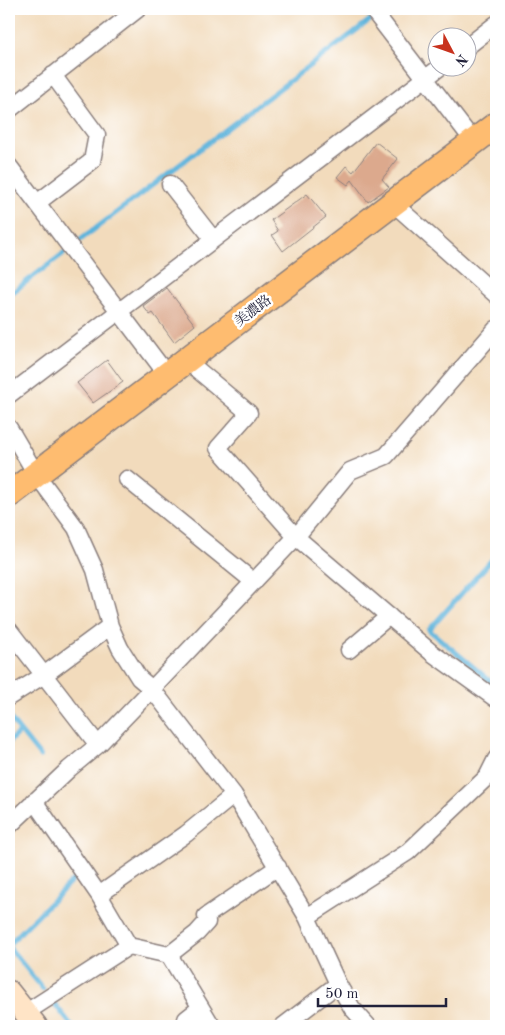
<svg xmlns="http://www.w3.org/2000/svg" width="505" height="1035" font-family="'Old Standard TT','Noto Serif JP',serif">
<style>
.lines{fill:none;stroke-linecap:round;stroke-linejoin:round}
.stream{stroke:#5eb4db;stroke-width:5}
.building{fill:#dca98d}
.street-casing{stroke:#8a7e7c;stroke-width:19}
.secondary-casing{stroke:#8a7e7c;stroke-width:25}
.primary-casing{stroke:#8a7e7c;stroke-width:28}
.street{stroke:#fff;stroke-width:16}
.secondary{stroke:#ffe4c6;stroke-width:22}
.primary{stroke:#febc70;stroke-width:25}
.labels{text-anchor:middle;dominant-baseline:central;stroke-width:5;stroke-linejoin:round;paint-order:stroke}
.street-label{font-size:14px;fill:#22223b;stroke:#fff}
</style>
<rect width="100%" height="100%" fill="#fff"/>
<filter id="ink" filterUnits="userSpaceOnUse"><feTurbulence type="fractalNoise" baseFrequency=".02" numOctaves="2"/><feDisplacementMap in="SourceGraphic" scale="10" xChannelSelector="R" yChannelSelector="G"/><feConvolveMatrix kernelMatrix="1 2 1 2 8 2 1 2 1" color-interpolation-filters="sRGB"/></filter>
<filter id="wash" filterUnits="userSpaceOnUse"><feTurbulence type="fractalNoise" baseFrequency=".0096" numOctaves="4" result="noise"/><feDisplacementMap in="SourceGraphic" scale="20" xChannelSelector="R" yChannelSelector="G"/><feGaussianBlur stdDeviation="1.12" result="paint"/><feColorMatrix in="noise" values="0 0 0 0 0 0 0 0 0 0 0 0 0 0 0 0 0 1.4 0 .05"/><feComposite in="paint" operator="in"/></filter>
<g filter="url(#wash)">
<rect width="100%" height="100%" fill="#f2dbbc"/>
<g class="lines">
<!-- stream -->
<path class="stream" d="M79 241 370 20
M9 295 64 253
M496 555 429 630 496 686
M9 717 20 731
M9 742 20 731 40 756
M9 944 77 876
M9 947 43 989
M53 1002 72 1026"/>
</g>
<g id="blocks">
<!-- building -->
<path class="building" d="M376 142 398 159 382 179 389 187 368 202 352 180 348 185 337 177 346 166 353 172Z
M307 194 326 217 283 251 272 235 278 231 271 220Z
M167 288 195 325 174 342 153 313 150 315 143 306Z
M107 360 123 382 93 403 77 383Z"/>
</g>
</g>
<g filter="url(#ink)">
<use href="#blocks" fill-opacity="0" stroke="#8a7e7c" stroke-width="1"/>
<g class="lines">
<defs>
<path id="street" d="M372 9 474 142
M468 46 496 24
M9 110 138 9
M9 166 168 376
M170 184 213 239
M37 203 92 161 97 135 53 75
M394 204 496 295
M187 361 249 413 218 448 296 537 432 653 496 699
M9 395 439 68
M9 428 36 474 76 528 95 570 110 626 120 648 139 678 152 689 234 795 307 917 338 984 352 1008 368 1026
M127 479 254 582
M9 630 98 745
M349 650 389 616
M9 697 44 675 110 626
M34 801 99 895 129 946 169 955 212 1026
M9 826 69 769 98 745 152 689 296 537 350 471 386 456 496 329
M99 895 186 834 234 795
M307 917 408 852 487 777 496 759
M169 955 197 933 207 922 206 916 278 867
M25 1013 129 946
M186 1019 200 1008
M283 1026 338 984"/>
<path id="secondary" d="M9 992 36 1026"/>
<path id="primary" d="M9 495 496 125"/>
</defs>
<!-- street casing -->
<use href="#street" class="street-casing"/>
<!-- secondary casing -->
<use href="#secondary" class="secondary-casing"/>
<!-- primary casing -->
<use href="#primary" class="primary-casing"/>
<!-- street -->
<use href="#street" class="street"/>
<!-- secondary -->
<use href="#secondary" class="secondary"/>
<!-- primary -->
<use href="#primary" class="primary"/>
</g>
</g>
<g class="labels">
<!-- street labels -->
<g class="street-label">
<text transform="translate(253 311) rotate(-37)">美濃路</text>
</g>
</g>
<!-- margin -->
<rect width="505" height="1035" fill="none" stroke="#fff" stroke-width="30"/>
<!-- north arrow -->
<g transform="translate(452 52) rotate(131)"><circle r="24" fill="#ffffff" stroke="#a7a7b1"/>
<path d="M0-4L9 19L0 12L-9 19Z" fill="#c8321e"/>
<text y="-8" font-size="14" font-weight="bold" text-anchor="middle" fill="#22223b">N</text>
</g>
<!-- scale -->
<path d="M318 998v8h128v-8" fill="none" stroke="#22223b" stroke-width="2.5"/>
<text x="325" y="998" font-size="15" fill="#22223b" stroke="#ffffff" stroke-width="4" paint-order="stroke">50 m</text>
</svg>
